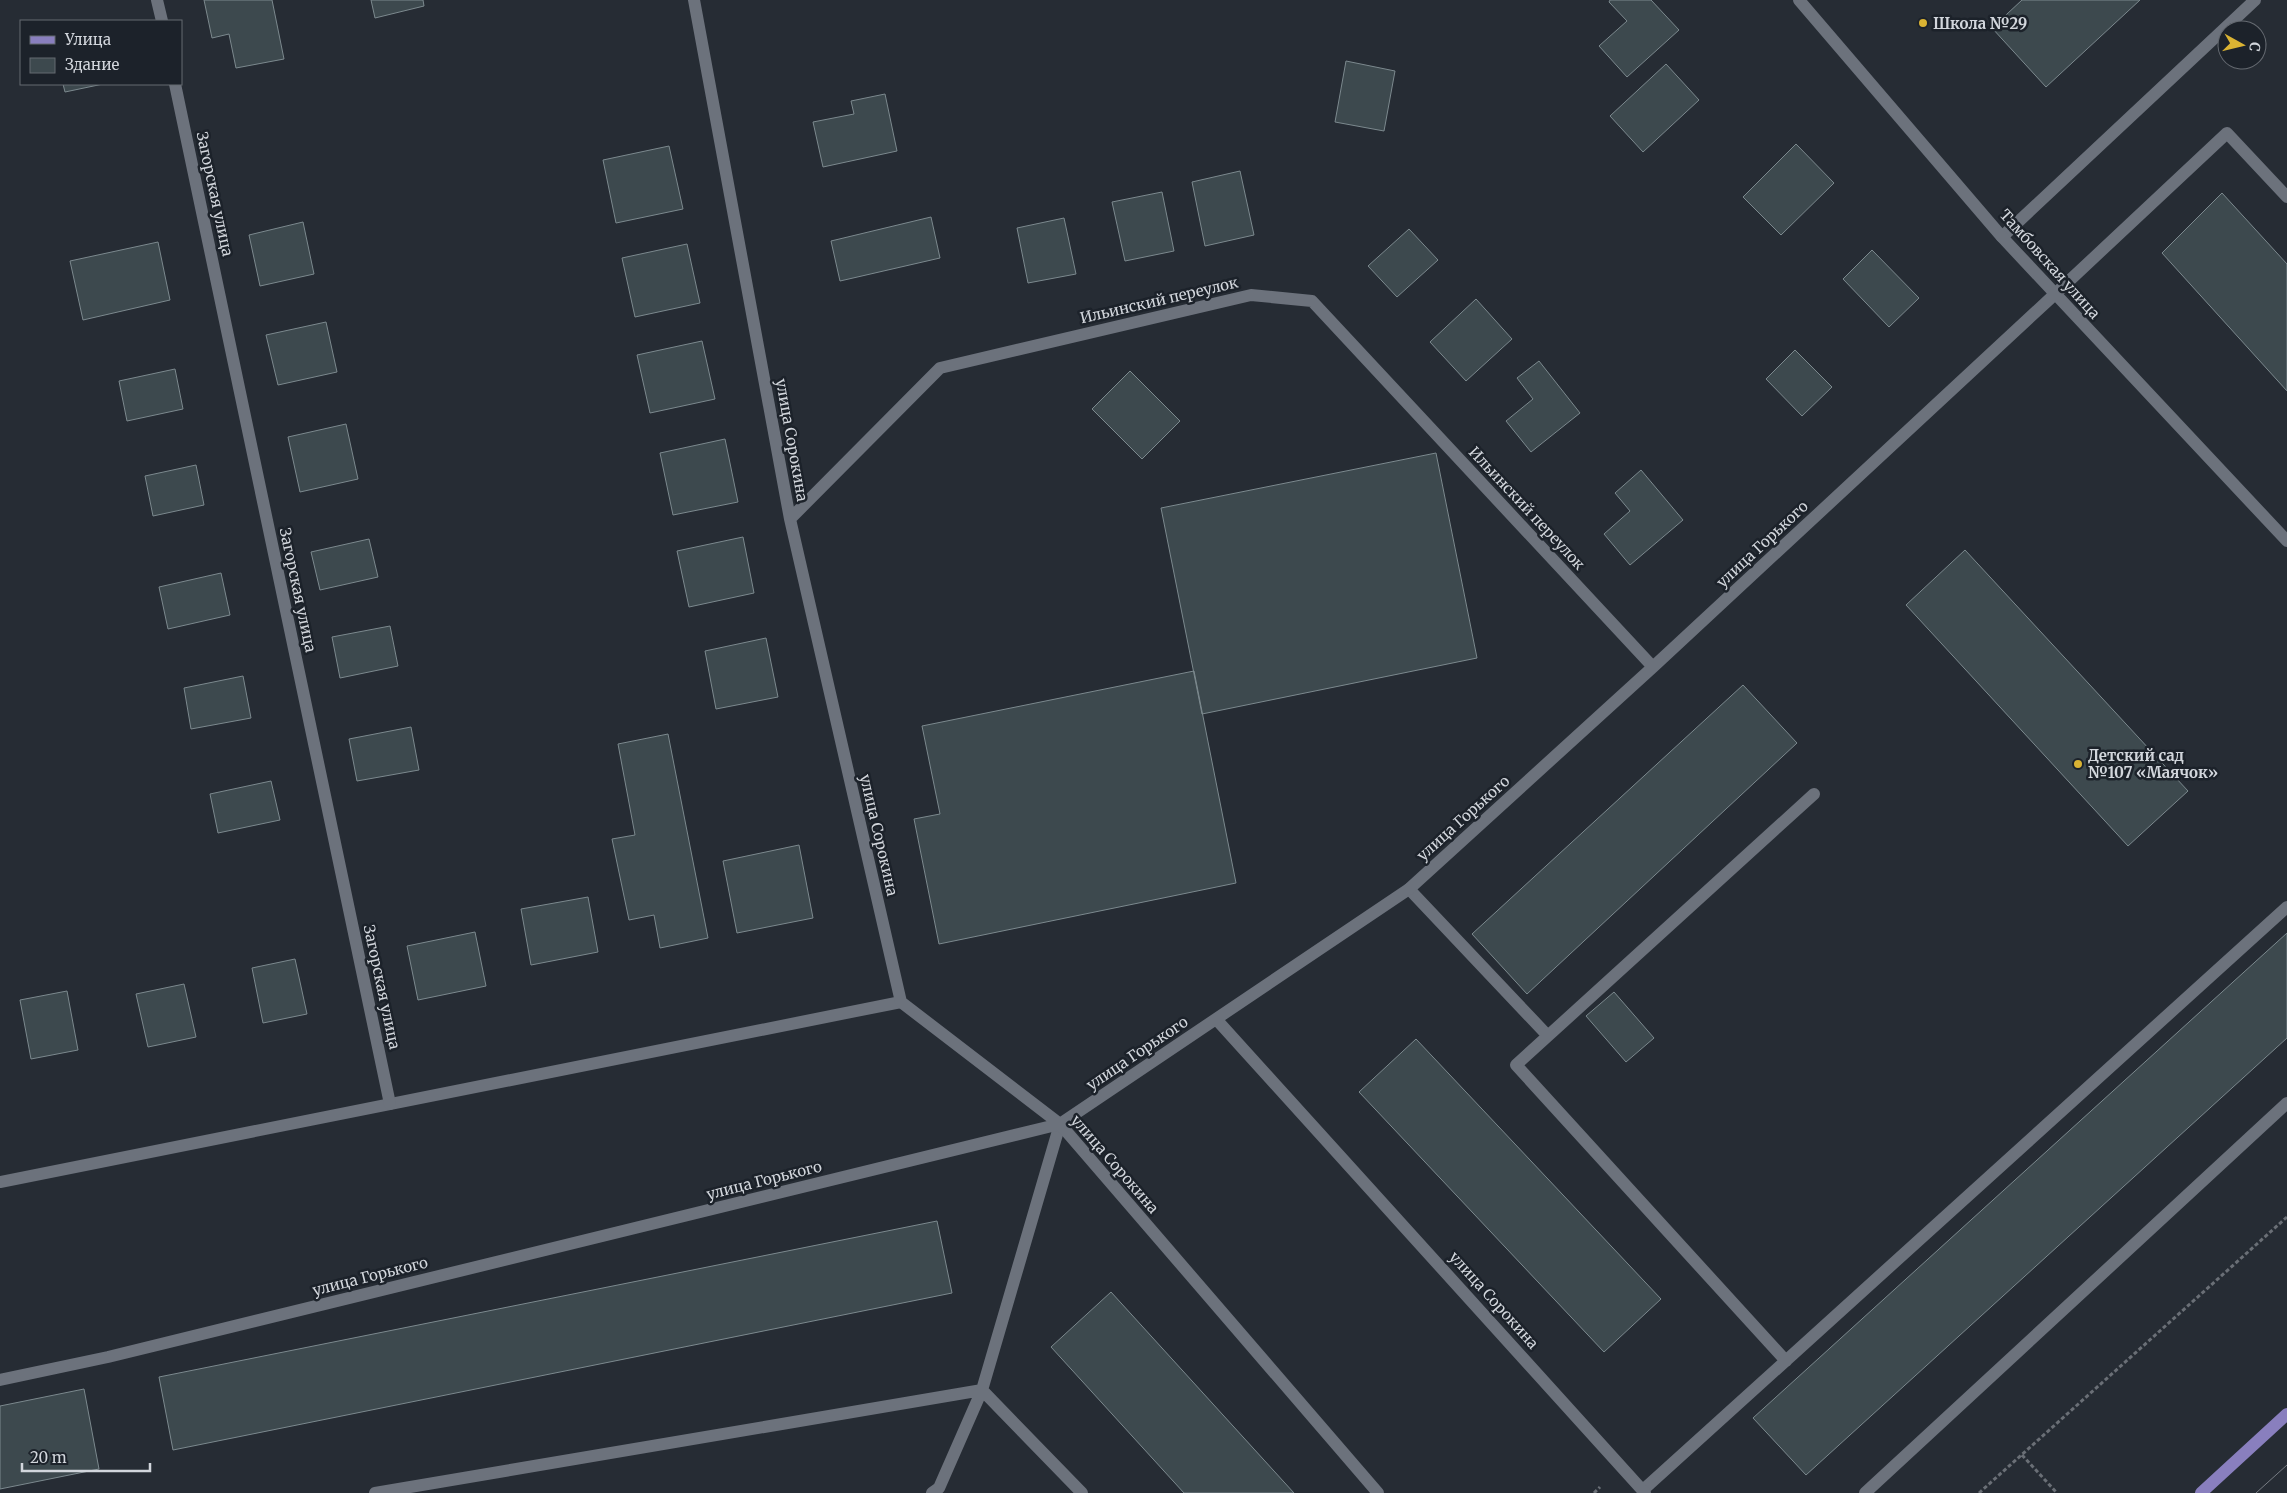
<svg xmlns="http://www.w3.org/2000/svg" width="2287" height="1493" font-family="Merriweather,serif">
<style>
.building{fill:#3d494e;stroke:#7c898e}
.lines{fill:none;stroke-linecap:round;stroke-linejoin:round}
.path{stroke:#6a6f76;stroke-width:3;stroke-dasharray:4 2.5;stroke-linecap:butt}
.lane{stroke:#6c727c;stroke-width:12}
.street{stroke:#6c727c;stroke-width:12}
.primary{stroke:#897fbe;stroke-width:12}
.tram{stroke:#777c83;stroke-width:1}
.poi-dot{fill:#dab333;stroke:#1c222a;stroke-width:2}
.labels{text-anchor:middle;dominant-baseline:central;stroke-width:5;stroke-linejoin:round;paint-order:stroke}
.poi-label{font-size:15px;font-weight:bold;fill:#d2d6dc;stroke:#1c222a;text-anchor:start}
.street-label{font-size:15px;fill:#d2d6dc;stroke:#1c222a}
</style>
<rect width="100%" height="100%" fill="#262c34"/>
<!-- building -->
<path class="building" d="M204 0H272L284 59 236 68 229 34 212 38Z
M371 0H423L424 6 375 18Z
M1610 0H1651L1679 30 1627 77 1599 46 1627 21 1609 2Z
M2022 0H2140L2046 87 1992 28Z
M1346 61 1395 71 1384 131 1335 122Z
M1666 64 1699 100 1643 152 1610 116Z
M63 84H103L65 92Z
M885 94 897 151 823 167 813 122 854 114 851 101Z
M1796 144 1834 183 1781 235 1743 197Z
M669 146 683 209 616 223 603 160Z
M1240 171 1254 235 1205 246 1192 182Z
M1162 192 1174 251 1125 261 1112 202Z
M2222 193 2287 264V391L2162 253Z
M931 217 940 258 840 281 831 241Z
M1064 218 1076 274 1028 283 1017 228Z
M303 222 314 274 260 286 249 235Z
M1409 229 1438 260 1397 297 1368 266Z
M158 242 170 300 83 320 70 261Z
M687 244 700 303 635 317 622 258Z
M1872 250 1919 298 1889 327 1843 279Z
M1476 299 1512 339 1466 381 1430 342Z
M326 322 337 372 278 385 266 335Z
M702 341 715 399 650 413 637 355Z
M1795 350 1832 387 1802 416 1766 379Z
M1539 361 1580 413 1531 452 1506 421 1533 399 1517 378Z
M175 369 183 409 127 421 119 381Z
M1130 371 1180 421 1142 459 1092 409Z
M346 424 358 479 300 492 288 437Z
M725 439 738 502 673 515 660 453Z
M1436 453 1477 658 1202 714 1161 508Z
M196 465 204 505 153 516 145 476Z
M1641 470 1683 520 1630 565 1604 534 1630 511 1615 493Z
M743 537 754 593 689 607 677 551Z
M369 539 378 577 320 590 311 552Z
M1965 550 2188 791 2128 846 1906 605Z
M221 573 230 615 168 629 159 587Z
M390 626 398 666 340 678 332 637Z
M766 638 778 697 716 709 705 651Z
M1194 671 1236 883 939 944 914 819 940 814 922 726Z
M243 676 251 718 191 729 184 688Z
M1743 685 1797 743 1527 994 1472 934Z
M411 727 419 770 357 781 349 739Z
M668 734 708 938 660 948 654 915 629 920 612 839 635 835 618 744Z
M271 781 280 820 218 833 210 794Z
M799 845 813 918 737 933 723 861Z
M588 897 598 952 531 965 521 909Z
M475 932 486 986 418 1000 407 946Z
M2287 933V1038L1806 1475 1753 1418Z
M295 959 307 1014 263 1023 252 968Z
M184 984 196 1037 148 1047 136 994Z
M67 991 78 1050 31 1059 20 1000Z
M1614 992 1654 1038 1626 1062 1586 1016Z
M1416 1039 1661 1299 1604 1352 1359 1092Z
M937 1221 952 1293 173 1450 159 1377Z
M1111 1292 1294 1493H1184L1051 1347Z
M84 1389 99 1469 0 1489V1406Z"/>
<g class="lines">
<!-- path -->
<path class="path" d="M2022 1455 2057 1493
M1594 1493 1600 1487
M1979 1493 2287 1217"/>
<!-- lane -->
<path class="lane" d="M2002 237 2255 0
M2054 295 2227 133 2287 197
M1409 889 1548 1036
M0 1182 901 1002
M1786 1361 1516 1065 1814 794
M1643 1490 2287 907
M375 1493 982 1390 1082 1493
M932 1493 939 1488 982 1390 1060 1124
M1865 1493 2287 1103"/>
<!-- street -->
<path class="street" d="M157 0 162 21
M694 0 790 519 901 1002 1060 1124 1378 1493
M1799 0 2002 237 2287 541
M175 84 390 1104
M790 519 940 368 1251 295 1312 301 1653 667
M1216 1019 1645 1493
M0 1380 108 1357 1060 1124 1409 889 1653 667 2054 295"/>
<!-- primary -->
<path class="primary" d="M2201 1493 2287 1414"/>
<!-- tram -->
<path class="tram" d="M2256 1493 2287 1465"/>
</g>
<!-- markers -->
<g class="poi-dot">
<circle cx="1923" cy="23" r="5"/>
<circle cx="2078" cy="764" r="5"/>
</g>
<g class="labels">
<!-- poi labels -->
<g class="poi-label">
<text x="1933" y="23">Школа №29</text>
<text x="2088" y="755">Детский сад<tspan x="2088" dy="17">№107 «Маячок»</tspan></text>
</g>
<!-- street labels -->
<g class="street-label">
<text transform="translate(215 194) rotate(78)">Загорская улица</text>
<text transform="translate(2050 264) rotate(48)">Тамбовская улица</text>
<text transform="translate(1159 300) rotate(-13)">Ильинский переулок</text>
<text transform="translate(792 440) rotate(80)">улица Сорокина</text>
<text transform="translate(1527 508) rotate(47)">Ильинский переулок</text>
<text transform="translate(1762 544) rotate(-43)">улица Горького</text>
<text transform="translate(298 590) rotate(78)">Загорская улица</text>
<text transform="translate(1463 818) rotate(-42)">улица Горького</text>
<text transform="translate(879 835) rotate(77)">улица Сорокина</text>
<text transform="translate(382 987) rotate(78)">Загорская улица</text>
<text transform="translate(1137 1053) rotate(-34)">улица Горького</text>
<text transform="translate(1115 1164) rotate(49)">улица Сорокина</text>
<text transform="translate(764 1180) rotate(-14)">улица Горького</text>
<text transform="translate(370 1276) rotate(-14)">улица Горького</text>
<text transform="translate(1494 1300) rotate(48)">улица Сорокина</text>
</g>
</g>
<!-- legend -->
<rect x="20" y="20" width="162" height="65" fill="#1c222a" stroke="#656a71"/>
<rect x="30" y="36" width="25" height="8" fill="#897fbe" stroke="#656a71"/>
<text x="65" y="45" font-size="15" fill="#d2d6dc">Улица</text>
<rect x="30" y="58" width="25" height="15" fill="#3d494e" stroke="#656a71"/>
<text x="65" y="70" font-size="15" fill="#d2d6dc">Здание</text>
<!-- north arrow -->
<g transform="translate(2242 45) rotate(98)"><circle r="24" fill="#1c222a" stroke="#656a71"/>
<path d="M0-4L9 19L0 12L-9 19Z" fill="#dab333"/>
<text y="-8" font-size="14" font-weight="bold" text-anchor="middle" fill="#d2d6dc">С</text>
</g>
<!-- scale -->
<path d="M22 1463v8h128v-8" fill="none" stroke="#d2d6dc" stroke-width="2.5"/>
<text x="30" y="1463" font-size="15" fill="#d2d6dc" stroke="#1c222a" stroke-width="4" paint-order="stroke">20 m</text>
</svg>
